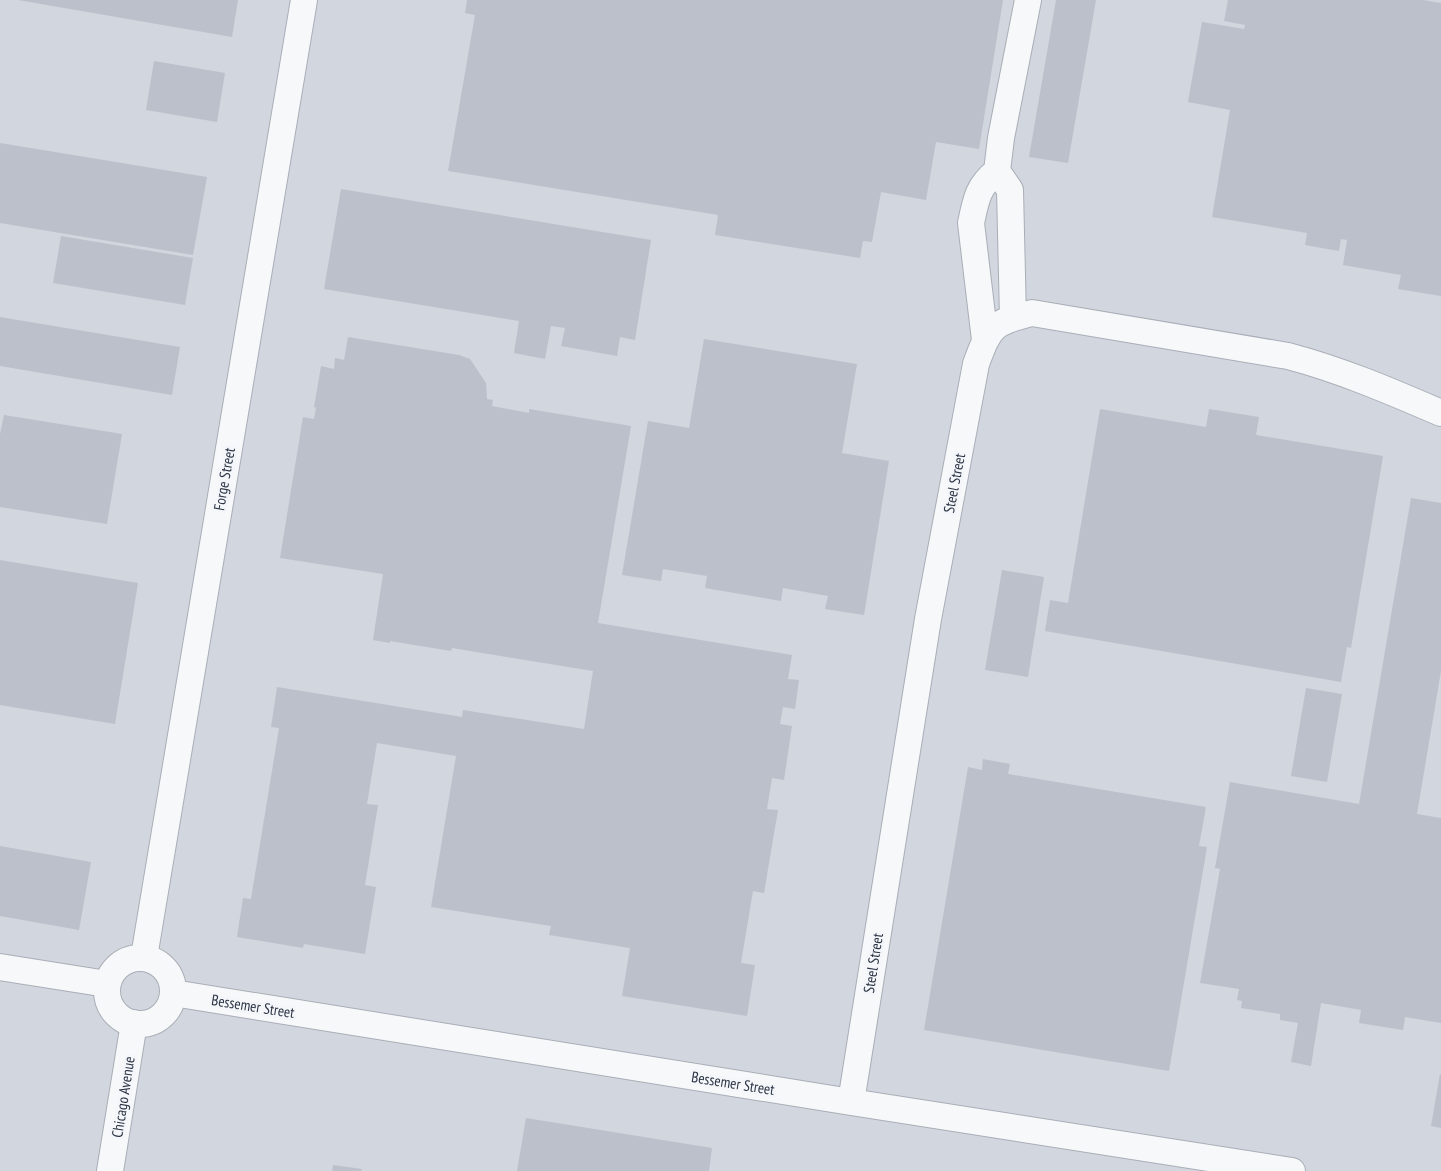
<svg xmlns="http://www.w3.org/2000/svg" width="1441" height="1171" font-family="'PT Sans Narrow',sans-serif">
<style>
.built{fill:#d2d6de}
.building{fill:#bbc0ca}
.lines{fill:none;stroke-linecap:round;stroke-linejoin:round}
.minor-casing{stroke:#a9aeb7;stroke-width:28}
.minor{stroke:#f7f8fa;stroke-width:26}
.labels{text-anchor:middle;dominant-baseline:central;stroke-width:6;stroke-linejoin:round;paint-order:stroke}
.street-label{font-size:15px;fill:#2b3445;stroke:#f4f6f9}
</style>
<rect width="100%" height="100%" fill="#e4e7ec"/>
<!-- built -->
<path class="built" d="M0 0H1441V1171H0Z"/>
<!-- building -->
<path class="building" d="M18 0H238L232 37Z
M467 0H1003L979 149 936 142 926 200 881 192 872 242 863 241 860 258 715 235 718 215 448 171 475 15 465 13Z
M1056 0H1096L1068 163 1029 157Z
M1228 0H1423L1441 3V296L1398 289 1401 275 1343 265 1347 240 1341 239 1339 251 1305 245 1307 233 1212 217 1230 110 1188 102 1202 22 1244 29 1245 25 1224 21Z
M154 61 225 73 217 122 146 110Z
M0 143 207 177 193 255 0 223Z
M341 189 651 240 635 340 620 337 617 356 561 346 565 328 551 326 545 359 514 353 519 321 324 289Z
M61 236 193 258 185 305 53 283Z
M0 317 180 347 172 395 0 366Z
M348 337 459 355 470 359 486 383 487 399 493 400 492 406 529 413V409L631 426 598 623 792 655 788 679 799 680 795 709 783 707 780 724 792 726 784 780 772 778 767 809 778 810 764 893 753 891 741 963 755 965 747 1016 622 996 630 948 549 935 551 926 431 907 456 756 377 743 367 804 378 805 365 885 376 887 365 954 304 944 303 948 237 937 243 898 251 899 279 728 271 727 277 687 462 717 463 710 584 729 593 671 452 648 451 651 390 641V643L373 640 383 574 280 558 303 417 314 419 316 408 314 407 321 366 334 369 335 358 344 360Z
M704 339 857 364 842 453 889 461 864 615 825 609 828 596 783 588 781 601 705 588 707 576 663 569 661 581 622 575 648 421 689 428Z
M1100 409 1206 427 1209 409 1259 417 1256 435 1383 456 1351 648 1347 647 1341 682 1045 631 1050 600 1068 603Z
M4 415 122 434 107 524 0 507V434Z
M1411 498 1441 503V671L1417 814 1441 818V1023L1405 1017 1403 1030 1359 1023 1361 1010 1321 1003 1311 1066 1291 1062 1298 1023 1280 1020V1014L1241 1008 1242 1001 1237 1000 1239 989 1200 983 1220 869 1215 868 1230 782 1359 804Z
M0 560 138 583 115 724 0 705Z
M1002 570 1044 577 1028 677 985 670Z
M1306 688 1342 694 1327 782 1291 776Z
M983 759 1010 764 1008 774 1206 807 1199 846 1207 847 1169 1071 924 1030 968 767 982 770Z
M0 846 91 862 79 930 0 916Z
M1440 1074 1441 1075V1128L1431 1126Z
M526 1118 712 1148 709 1171H517Z
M333 1165 362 1169 361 1171H332Z"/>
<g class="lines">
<defs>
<path id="minor" d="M1013 318 1010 190 997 171 1001 138 1028 0
M985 340 971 223C976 199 978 186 997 171
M144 957 304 0
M107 991a33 33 0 1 1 66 0a33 33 0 1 1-66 0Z
M0 967 107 984
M173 993 851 1102 1292 1171
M851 1102 928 619 976 364C990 326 992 323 1032 313L1288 356C1341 370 1390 391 1441 413
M110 1171 134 1023"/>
</defs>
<!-- minor casing -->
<use href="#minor" class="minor-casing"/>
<!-- minor -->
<use href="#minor" class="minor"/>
</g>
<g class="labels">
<!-- street labels -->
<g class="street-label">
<text transform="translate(224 479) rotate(-80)">Forge Street</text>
<text transform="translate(954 483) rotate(-79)">Steel Street</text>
<text transform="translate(873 963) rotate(-81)">Steel Street</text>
<text transform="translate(253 1006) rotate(9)">Bessemer Street</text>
<text transform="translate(733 1083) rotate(9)">Bessemer Street</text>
<text transform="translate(123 1097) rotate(-81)">Chicago Avenue</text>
</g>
</g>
</svg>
